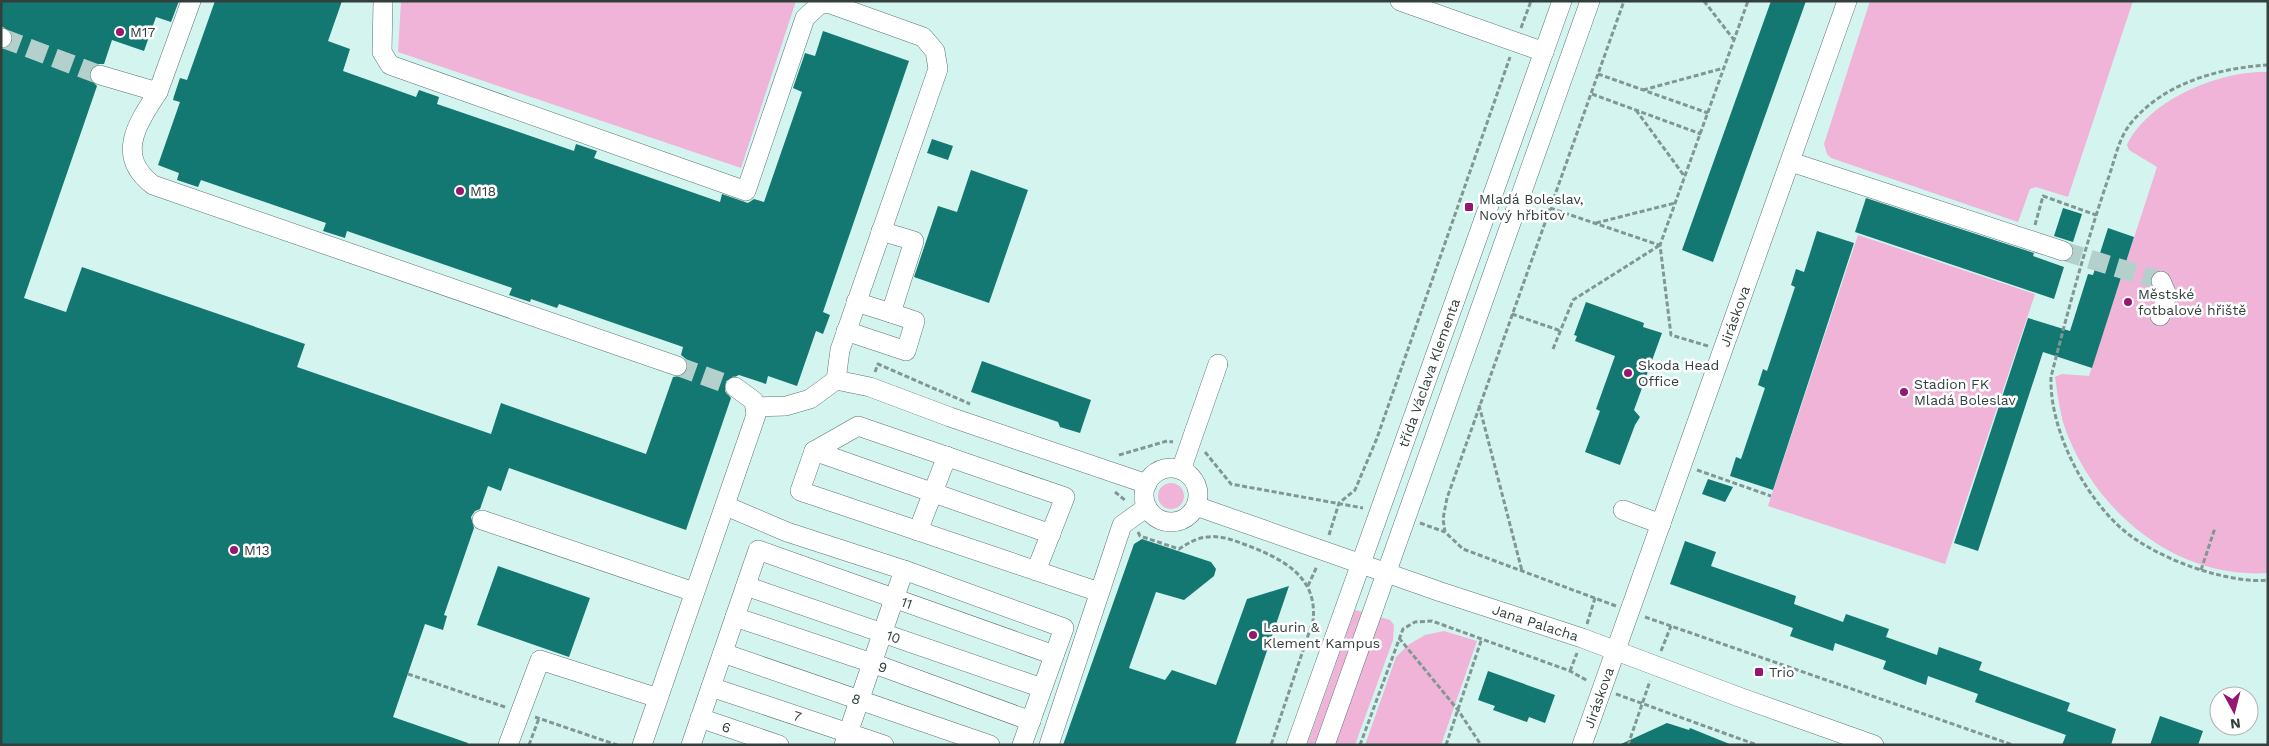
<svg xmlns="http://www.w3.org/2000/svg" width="2269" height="746" font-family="'Work Sans',sans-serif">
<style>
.green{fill:#f0b4d8}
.building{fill:#137871}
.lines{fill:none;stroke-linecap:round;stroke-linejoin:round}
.minor-tunnel{stroke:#b4d0cc;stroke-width:19;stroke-dasharray:19 9;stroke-linecap:butt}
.minor-casing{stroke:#597673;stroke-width:20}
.path{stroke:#809794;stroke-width:3;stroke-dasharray:5 2.5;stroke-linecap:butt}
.minor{stroke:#fff;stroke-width:19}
.poi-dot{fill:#941772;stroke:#fff;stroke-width:2}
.labels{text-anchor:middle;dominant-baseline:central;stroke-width:5;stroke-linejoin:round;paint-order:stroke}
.poi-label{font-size:14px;fill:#323f3d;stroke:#fff;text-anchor:start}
.street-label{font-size:14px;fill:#323f3d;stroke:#fff}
</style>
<rect width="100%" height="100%" fill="#d4f4f0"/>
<!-- green -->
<path class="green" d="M401 1H796L741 168 398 52Z
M1870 1H2133L2068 197 2036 187 2030 189 2018 222 1831 158 1827 154 1824 144Z
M2268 72V573C2179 579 2100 516 2068 436 2060 417 2058 397 2055 377L2062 374 2089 376 2157 167 2129 150 2127 145C2148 100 2220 70 2268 72Z
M1858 235 2035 294 1945 564 1768 506Z
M1158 496a13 13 0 1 1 26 0a13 13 0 1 1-26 0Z
M1355 610 1363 612 1315 745H1307Z
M1380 617 1390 620 1394 625 1393 640 1355 745H1334Z
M1444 631 1477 641 1441 745H1365L1396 657 1408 645 1425 635Z"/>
<!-- building -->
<path class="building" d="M1 1H179L171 22 156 17 144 51 112 40 104 64H97L89 71V78L97 86 24 298 66 312 82 267 305 344 297 367 491 434 501 403 646 454 673 377 684 375 688 369 686 359 681 355 683 347 559 304 557 308 531 299 530 302 509 295 512 288 347 231 345 238 323 231 326 223 201 180 198 187 177 180 179 173 158 165 180 102 173 100 174 96 180 78 187 80 215 1H342L328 41 350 49 343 71 416 97 419 90 439 97 437 104 574 151 576 144 597 151 594 158 720 202 722 194 748 203 754 199 764 202 802 92 793 88 803 59 805 53 815 56 823 31 909 61 823 312 830 315 823 334 816 331 797 386 768 376 766 384 739 375 726 381 725 391 731 398 686 530 509 468 501 491 488 486 480 509 475 511 471 517 474 528 444 615 447 616 443 630 425 624 393 717 468 743 467 745H1V49L8 47 13 38 11 32 1 26Z
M1771 1H1806L1713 262 1682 250Z
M932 139 953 146 948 160 927 153Z
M971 170 1028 190 989 303 914 277 938 206 957 212Z
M1866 198 2034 253 2033 256 2064 267 2054 299 1855 232Z
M2063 208 2082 214 2073 242 2054 236Z
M2108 228 2134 237 2092 368 2043 352 1978 551 1954 543 2028 318 2070 331 2088 274 2093 275Z
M1817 231 1854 243 1773 490 1730 476 1736 457 1741 459 1765 388 1758 385 1763 369 1767 371 1795 287 1791 285 1796 269 1804 272Z
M1586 302 1644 323 1643 327 1662 333 1634 410 1640 417 1635 425 1620 465 1585 452 1600 411 1596 409 1615 356 1575 341 1577 336 1574 335Z
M982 361 1091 400 1080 433 1060 427 1058 422 971 392Z
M1708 479 1733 487 1725 502 1702 494Z
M1142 539 1211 562 1216 569 1214 576 1184 600 1156 592 1129 668 1165 680 1172 670 1216 685 1247 599 1289 586 1235 745H1063L1134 544Z
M1685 541 1716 552 1711 566 1796 596 1794 604 1843 622 1846 614 1889 629 1886 637 1937 655 1939 647 1982 662 1979 670 2070 703 2067 711 2116 729 2111 745H2062L2066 735 1975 702 1978 694 1928 676 1926 685 1883 669 1886 661 1835 643 1833 651 1790 636 1793 628 1670 584Z
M498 566 590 598 569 657 477 625Z
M1488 671 1555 695 1545 723 1529 717 1527 722 1493 710 1495 706 1478 700Z
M2160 716 2203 731 2198 745H2150Z
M1667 723 1689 730 1690 728 1732 745H1619Z"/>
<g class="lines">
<!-- minor-tunnel -->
<path class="minor-tunnel" d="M2 38 100 75
M2063 251 2161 281
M677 366 735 387"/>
<defs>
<g id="minor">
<path d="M383 1 382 52 390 65 746 191 805 18 819 5 828 3 923 37 935 51 938 69 840 350 836 380 810 399 786 406 756 407"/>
<path d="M1400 1 1544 52"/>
<path d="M1 38H2"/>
<path d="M100 75 158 92 191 1"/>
<path d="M158 92C137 124 115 156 153 185L677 366"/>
<path d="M1791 162 2063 251"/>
<path d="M856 302 891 313 914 241 881 231"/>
<path d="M2160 316 2167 295 2161 281"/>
<path d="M846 331 906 351 915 321 891 313"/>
<path d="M836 380 870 387 950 417 1147 484"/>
<path d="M814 451 1051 534"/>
<circle cx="1171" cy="495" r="27"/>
<path d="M1181 470 1218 364"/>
<path d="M726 506 787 532 904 570 1064 628 1022 745"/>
<path id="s1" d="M1196 506 1441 592 1582 638 1739 697 1874 745"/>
<path d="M1623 510 1661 524"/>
<path d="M482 520 694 592"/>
<path d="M918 531 947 456"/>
<path d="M1036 571 1065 497 858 426 814 451 800 491 1099 592"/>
<path id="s2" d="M746 586 1042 688"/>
<path id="s3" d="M735 617 872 663 1031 721"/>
<path id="s4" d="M723 653 990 745"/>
<path id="s5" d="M711 687 884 745"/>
<path id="s6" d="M700 718 779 745"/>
<path d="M508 745 540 660 658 698"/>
<path d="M642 745 756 415 754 401 735 387"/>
<path id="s7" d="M691 745 758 550 1054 655"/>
<path d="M844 745 904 570"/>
<path d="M1049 745 1122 525 1147 507"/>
<path id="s8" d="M1296 745 1562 1"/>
<path d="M1325 745 1590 1"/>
<path id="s9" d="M1582 745 1847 1"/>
</g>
</defs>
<!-- minor casing -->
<use href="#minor" class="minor-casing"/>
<!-- path -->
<path class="path" d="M1704 1 1734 40
M1521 28 1531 1
M2268 65C2218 68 2164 83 2131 123 2118 139 2115 160 2108 179 2086 244 2068 310 2051 377 2049 432 2089 508 2135 539 2159 555 2188 567 2215 574 2232 578 2251 582 2268 580
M1598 74 1708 113
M1643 90 1724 68
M1592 94 1701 134
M1636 110 1685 177
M1550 208 1659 245
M1596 223 1675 203
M2035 225 2043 196 2096 215
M1512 314 1561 331
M1708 346 1671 335 1660 245 1748 1
M1553 349 1573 300 1660 245
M875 372 878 364 970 404
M1479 405 1522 571
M1205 452 1231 484 1363 508
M1119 455 1167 441 1173 442
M1697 470 1771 496
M1115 492 1126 501
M1420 523 1445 532
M1138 532 1140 536 1179 549C1188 543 1197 538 1207 537 1222 535 1235 541 1249 546 1284 560 1318 577 1313 621L1271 745
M1329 535 1339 503 1355 490 1377 438 1510 57
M2201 570 2215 528
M1308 586 1317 566
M1616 606 1463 549 1445 532 1443 519 1447 498 1624 1
M1645 617 2013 745
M1587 624 1595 598
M1399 638 1458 710 1481 745
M1661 651 1671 626
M1570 671 1577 653
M408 674 505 707
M1616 694 1757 745
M535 717 617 745
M529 745 539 718
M1360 745 1403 629 1415 622 1432 621 1570 671 1588 681
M1446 745 1482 638
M1628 745 1650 681"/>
<!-- minor -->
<use href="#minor" class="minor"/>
</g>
<!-- markers -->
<g class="poi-dot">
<circle cx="120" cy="32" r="5"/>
<circle cx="460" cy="191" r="5"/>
<rect x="1464" y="202" width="10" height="10" rx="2.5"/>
<circle cx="2128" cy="302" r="5"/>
<circle cx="1628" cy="373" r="5"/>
<circle cx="1904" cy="392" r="5"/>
<circle cx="234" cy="550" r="5"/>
<circle cx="1253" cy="635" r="5"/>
<rect x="1754" y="667" width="10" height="10" rx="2.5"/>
</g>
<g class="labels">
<!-- poi labels -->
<g class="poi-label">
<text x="130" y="32">M17</text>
<text x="470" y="191">M18</text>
<text x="1479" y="199">Mladá Boleslav,<tspan x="1479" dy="16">Nový hřbitov</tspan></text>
<text x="2138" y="294">Městské<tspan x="2138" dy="16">fotbalové hřiště</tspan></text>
<text x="1638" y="365">Skoda Head<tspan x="1638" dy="16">Office</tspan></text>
<text x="1914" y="384">Stadion FK<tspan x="1914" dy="16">Mladá Boleslav</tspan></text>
<text x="244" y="550">M13</text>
<text x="1263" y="627">Laurin &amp;<tspan x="1263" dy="16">Klement Kampus</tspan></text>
<text x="1769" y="672">Trio</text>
</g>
<!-- street labels -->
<g class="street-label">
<text stroke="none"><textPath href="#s9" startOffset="455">Jiráskova</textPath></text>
<text stroke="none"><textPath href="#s8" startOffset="395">třída Václava Klementa</textPath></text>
<text stroke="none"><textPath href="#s7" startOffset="364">11</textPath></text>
<text stroke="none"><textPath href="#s1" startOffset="359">Jana Palacha</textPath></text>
<text stroke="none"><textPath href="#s2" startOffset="156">10</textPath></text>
<text stroke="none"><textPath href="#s3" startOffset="156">9</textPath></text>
<text stroke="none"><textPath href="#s9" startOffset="50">Jiráskova</textPath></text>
<text stroke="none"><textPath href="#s4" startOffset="141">8</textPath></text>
<text stroke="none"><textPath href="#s5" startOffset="91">7</textPath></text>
<text stroke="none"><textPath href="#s6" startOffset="28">6</textPath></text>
</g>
</g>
<!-- border -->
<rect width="2269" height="746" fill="none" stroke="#323f3d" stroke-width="5"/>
<!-- north arrow -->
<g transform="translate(2234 711) rotate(173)"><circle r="24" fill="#ffffff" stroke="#adb2b1"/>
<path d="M0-4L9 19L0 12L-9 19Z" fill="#941772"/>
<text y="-8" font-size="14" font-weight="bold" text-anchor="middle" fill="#323f3d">N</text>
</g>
</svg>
